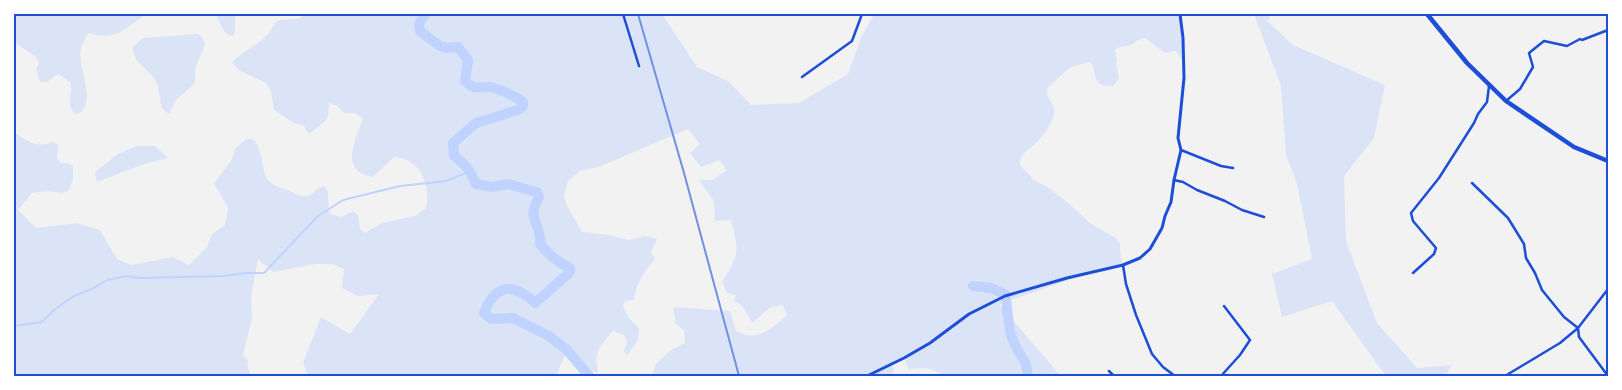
<svg xmlns="http://www.w3.org/2000/svg" width="1622" height="390" font-family="'Open Sans',sans-serif">
<style>
.green{fill:#dbe4f7}
.lines{fill:none;stroke-linecap:round;stroke-linejoin:round}
.stream{stroke:#bfd3fe;stroke-width:2}
.river{stroke:#bfd3fe;stroke-width:10}
.minor{stroke:#1d4ed8;stroke-width:2.5}
.tertiary{stroke:#1d4ed8;stroke-width:3}
.trunk{stroke:#1d4ed8;stroke-width:4.5}
.rail{stroke:#7290e2;stroke-width:2}
.neatline{fill:none;stroke:#1d4ed8;stroke-width:2}
</style>
<rect width="100%" height="100%" fill="#f2f2f2"/>
<!-- green -->
<path class="green" d="M14 14H146C124 29 117 41 89 33 71 52 87 75 87 97 87 102 84 107 82 112L75 114C64 102 74 95 70 82L58 74 47 82H40L36 69 39 63 36 57 14 42Z
M215 14H235V31L233 36C222 35 221 22 215 14Z
M303 14H662L697 67 728 81 751 105 799 103 848 74 861 38 874 14H1180L1183 61 1176 51 1165 53 1162 51 1145 38C1138 38 1135 44 1128 46 1123 47 1120 46 1115 50L1117 60 1116 63 1119 78 1113 86C1093 86 1097 78 1092 64L1089 62 1071 67 1048 87C1043 98 1058 105 1054 115 1051 125 1042 137 1035 144 1030 149 1021 153 1020 161 1019 168 1030 173 1033 180L1046 186 1067 202 1091 224 1116 238 1120 244 1121 259 1123 265 1104 268 999 304 1059 374 1058 376H942C934 367 920 367 909 370L904 358 889 365 895 368 891 376H652L656 364 671 350 685 343 684 330 676 324 673 307 730 311 736 331C757 343 771 329 787 315L783 305 771 307 752 323C747 314 744 305 734 301L736 295 727 293 722 282C740 254 739 252 731 220L715 221 714 201 699 180H712L727 170 719 160 701 167 690 153 700 144 688 129 601 166 580 171 568 181 564 197 568 208 582 232 609 235 629 240 646 236 657 239 651 252 655 259C644 271 636 284 634 300L625 301 623 306 629 318 639 328 638 340 627 356 624 351 627 341 624 335 613 331C599 348 594 350 598 372H586L567 350 556 376H308L303 363 321 317 350 334 379 294 358 296 342 288 344 269 333 264H315L273 272 258 259 251 297 252 318 243 355 248 360 247 365 251 376H14V132C26 140 37 149 52 142L58 144 57 158 61 163H68L73 167V180L68 191 62 193 46 191 32 193 18 210 36 228 77 223 100 230 117 259 131 265 173 257 189 265 207 247 212 234 225 225 228 208 214 183 231 161 236 148 246 139H253C265 152 260 173 270 182 274 186 282 188 287 190 293 192 299 197 305 196 314 196 315 187 325 186L328 192 329 213 341 217 353 211 358 215 360 229 365 233 382 223 415 216 426 208C431 185 420 158 394 157L373 177C338 171 356 140 363 118L355 113H344L337 106 329 103C330 122 323 123 309 134L304 126 294 123 274 110 271 92 266 83 239 70 232 62C243 51 258 45 269 33 273 27 274 21 282 20 288 18 293 20 301 18Z
M1254 14H1272L1267 21 1293 45 1385 85 1374 138 1344 176 1346 241 1377 323 1417 368 1452 365 1445 376H1386L1332 301 1282 317 1272 274 1312 259 1297 184 1286 155 1281 86Z
M197 34 202 37 205 44 195 69V83L175 101 169 114 162 108C160 100 159 87 155 80 147 66 133 65 133 47L143 38Z
M136 146H155L168 158 144 164 97 182 95 172 118 154Z"/>
<g class="lines">
<!-- stream -->
<path class="stream" d="M14 326 42 322 54 310 74 296 92 289 107 280 127 276 140 278 224 276 246 273H264L317 217 343 200 400 186 446 181 471 171"/>
<!-- river -->
<path class="river" d="M425 14 419 24 420 31 440 46 447 48 458 47 468 60 465 81C475 90 475 87 487 87 494 86 517 97 523 102V106L518 110 476 123 453 143 454 156C466 165 470 170 476 184L492 187 508 184 537 192 539 197C525 220 542 222 540 244 549 255 557 262 570 268V271L568 274 535 303C513 282 495 284 484 313L491 319 513 318 549 336 567 350 589 376
M973 286 991 288 1005 294
M1006 299 1010 333 1015 345 1026 364 1028 376"/>
<!-- minor -->
<path class="minor" d="M546 14H547
M623 14 639 66
M802 77 852 41 862 14
M1506 101 1520 89 1533 67 1529 53 1544 41 1567 46 1580 39 1582 40 1608 30
M1181 150 1221 166 1233 168
M1174 180 1183 182 1197 190 1225 201 1242 210 1264 217
M1472 183 1508 218 1524 244 1526 258 1535 273 1542 290 1564 317 1578 328 1579 337 1608 376
M1123 265 1126 284 1136 315 1152 354 1163 367 1175 376
M1413 273 1434 254 1436 248 1413 221 1411 213 1439 178 1474 123 1478 114 1487 102 1489 86
M1109 371 1114 376
M1221 376 1240 355 1250 340 1224 306
M1505 376 1560 343 1578 328 1608 289"/>
<!-- tertiary -->
<path class="tertiary" d="M867 376 904 358 930 343 969 314 1005 296 1067 278 1123 265 1140 258 1150 249 1162 228 1165 216 1171 202 1174 180 1181 150 1178 138 1184 78 1183 38 1180 14"/>
<!-- trunk -->
<path class="trunk" d="M1427 14 1467 63 1506 101 1574 147 1608 161"/>
<!-- rail -->
<path class="rail" d="M638 14 684 173 739 376"/>
</g>
<!-- border -->
<rect width="1622" height="390" fill="none" stroke="#ffffff" stroke-width="30"/>
<rect x="15" y="15" width="1592" height="360" class="neatline"/>
</svg>
